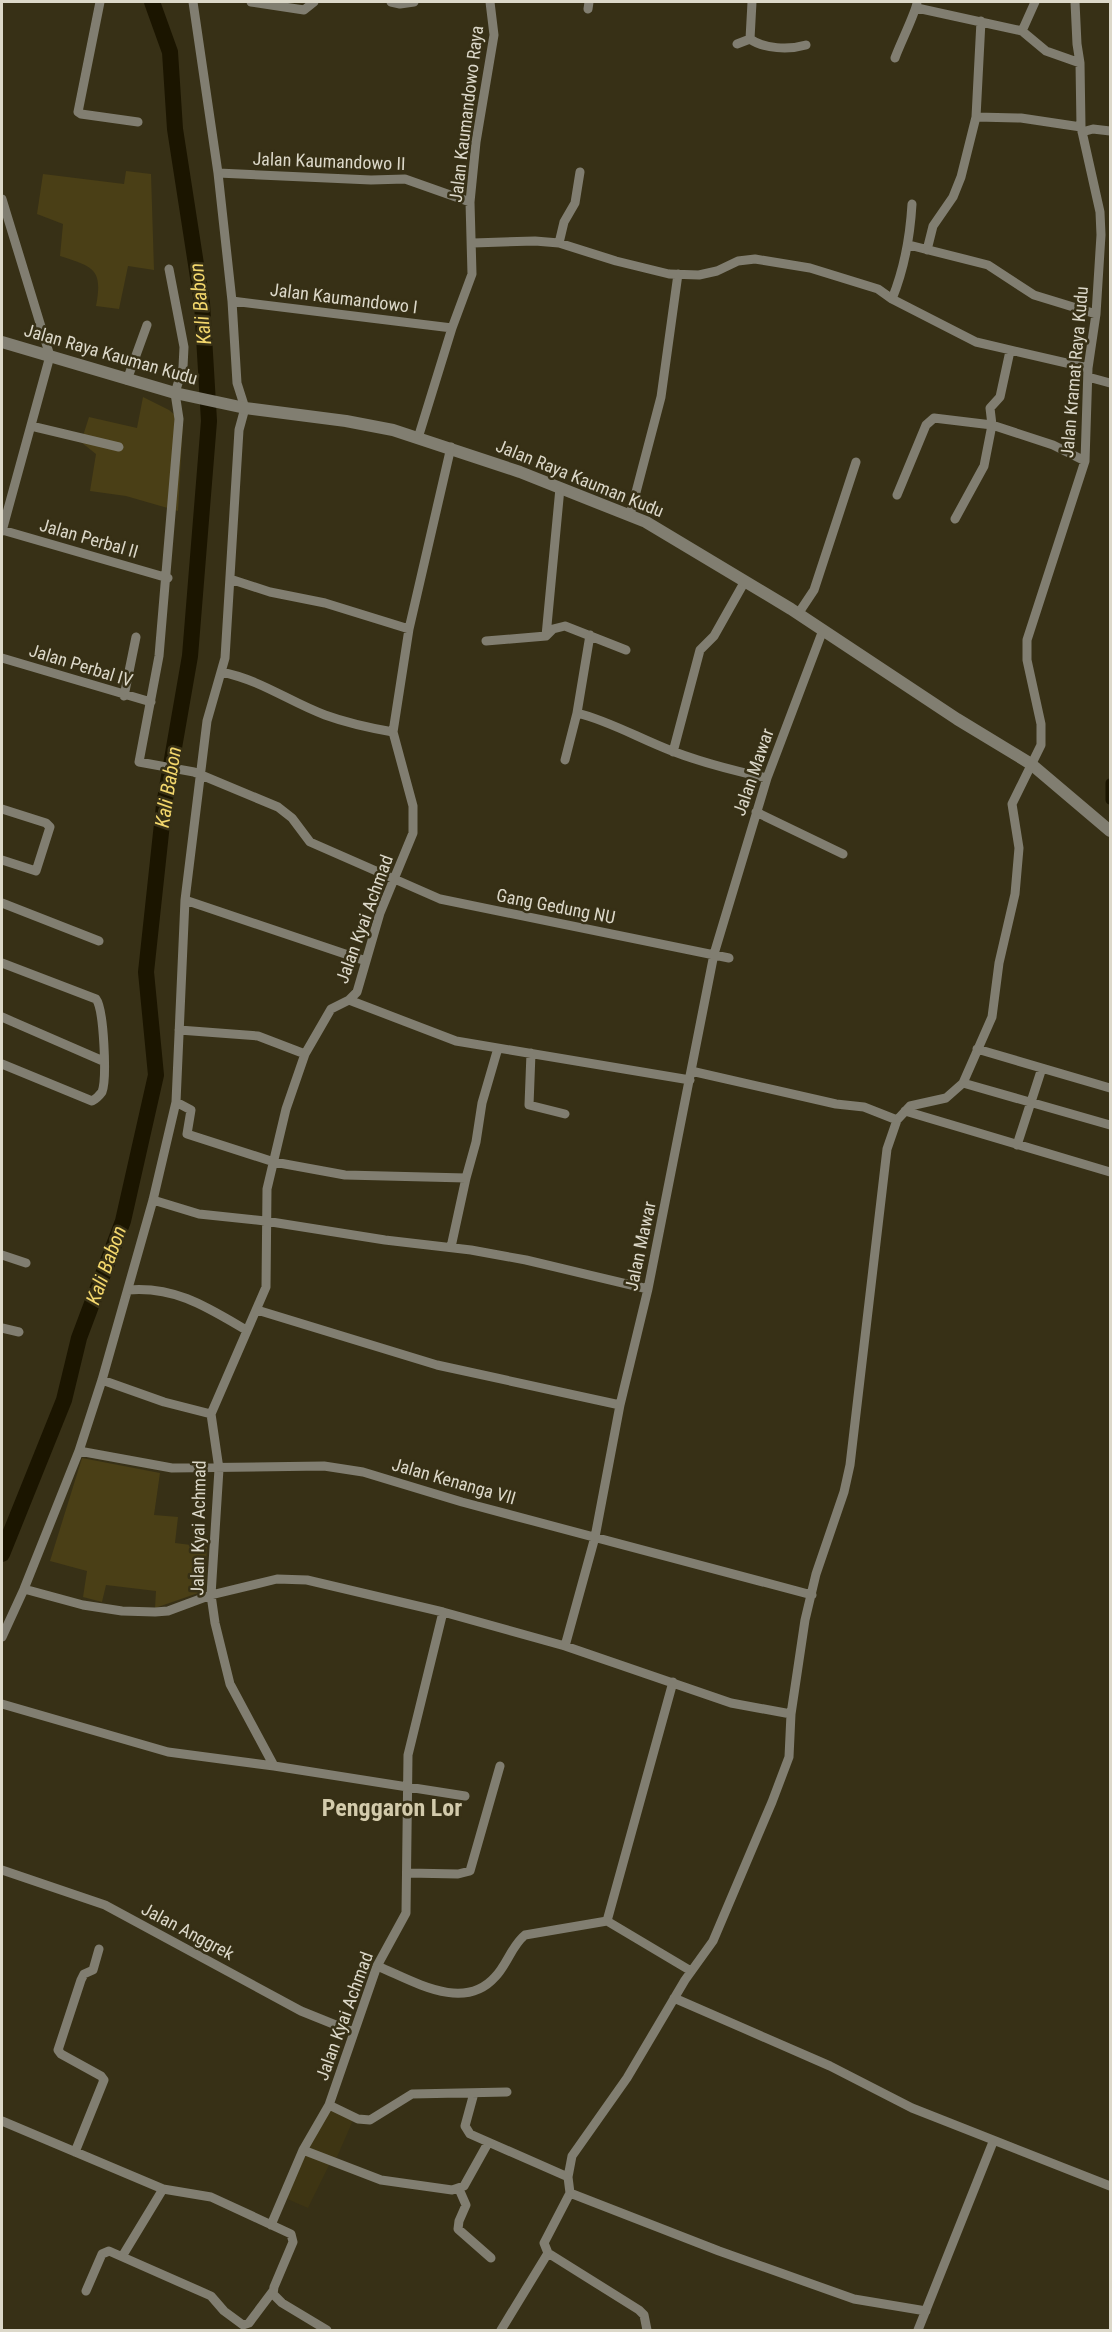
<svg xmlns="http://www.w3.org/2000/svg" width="1112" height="2332" font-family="'Roboto Condensed',sans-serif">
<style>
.built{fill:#3e3513}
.green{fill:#4a3f16}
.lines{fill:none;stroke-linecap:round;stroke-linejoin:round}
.canal{stroke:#1b1500;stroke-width:9}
.river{stroke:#1b1500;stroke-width:16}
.minor{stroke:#817e71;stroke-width:9}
.tertiary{stroke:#817e71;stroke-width:12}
.labels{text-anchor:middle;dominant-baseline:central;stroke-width:5;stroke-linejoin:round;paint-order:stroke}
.street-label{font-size:18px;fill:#dcd8c9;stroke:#373016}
.water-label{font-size:20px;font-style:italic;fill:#f3d76c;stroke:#373016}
.district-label{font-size:24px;font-weight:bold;fill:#d3cbac;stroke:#373016}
</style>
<rect width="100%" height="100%" fill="#373016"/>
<!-- built -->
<path class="built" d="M328 2107 354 2118 337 2157 331 2161 308 2208 285 2198Z"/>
<!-- green -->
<path class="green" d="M126 171 151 174 154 270 128 266 119 309 96 306C103 269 94 267 60 256L63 224 37 214 43 174 124 184Z
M143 397 169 410 183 422 178 511 126 496 90 491 96 454 81 442 89 417 137 428Z
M82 1458 160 1473 154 1515 178 1517 175 1543 207 1547 204 1591 155 1608 156 1591 106 1585 102 1602 83 1597 87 1571 50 1561Z"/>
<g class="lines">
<!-- canal -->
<path class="canal" d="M1110 783V800"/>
<!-- river -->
<path class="river" d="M2 1554 64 1400 79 1338 123 1221 156 1075 146 972 164 805 190 656 209 421 202 303 175 129 170 52 152 2"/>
<!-- minor -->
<path class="minor" d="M100 2 78 112 81 114 138 122
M251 2 304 10 314 2
M391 2 400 4 414 2
M917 8 1022 31 1035 2
M588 9 589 2
M1022 31 1046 51 1080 63
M750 39C764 49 789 50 806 45
M737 44 750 39 752 2
M895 58C899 46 917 10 917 2
M976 117 1021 118 1081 127
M1082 132 1093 129 1110 131
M218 173 371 180 405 179 470 202
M2 199 50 356 2 531
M473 243 535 241 559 243 616 261 669 274 699 275 717 271 738 261 755 259 810 268 878 289 892 299 976 342 1088 368
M559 243 564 222 575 203 580 172
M909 245 988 265 1034 295 1096 314
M927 250 933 226 953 197 961 177 976 117 981 21
M169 269 184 347 183 367 175 393 179 419 159 656 139 762 194 772 278 807 292 818 310 842 440 899 729 958
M892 299C905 267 910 238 912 204
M232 301 452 328
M1088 377 1110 383
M127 380 147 325
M31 426 119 447
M418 438 452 328 472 274 470 202 476 142 494 35 490 2
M897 495 926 425 934 418 992 425 990 408 1000 397 1010 351
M630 515 661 397 678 274
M955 519 984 466 992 425 1053 445 1085 461
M2 530 168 578
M230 579 270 592 325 603 409 629
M798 614 814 590 856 462
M590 635 577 713C610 721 640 739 672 751 703 763 735 771 767 778
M546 636 560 488
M486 641 546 636 553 629 565 626 626 650
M2 658 151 702
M221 672C261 680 288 701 325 715 347 723 370 728 393 732
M124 696 136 637
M673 752 700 650 714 636 745 581
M565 760 577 713
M2 809 46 823 50 827 36 871 2 860
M756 812 843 854
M185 900 366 961
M2 903 99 941
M2 963 96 999C104 1009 107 1079 102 1092 99 1096 96 1099 92 1101L2 1064
M349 1000 456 1041 690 1080
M2 1017 103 1061
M179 1030 258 1036 305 1054
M977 1049 1110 1088
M531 1053 529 1105 565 1114
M691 1071 836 1104 864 1107 897 1120
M963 1083 1110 1125
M176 1102 191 1110 187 1134 274 1162 345 1175 466 1178 476 1142 482 1103 498 1048
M905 1111 1110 1172
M1017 1145 1042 1068
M153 1200 199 1214 265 1221 385 1240 471 1250 526 1260 648 1289
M451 1247 466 1178
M2 1255 26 1263
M128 1290C175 1286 207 1307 246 1330
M257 1310 437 1365 620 1405
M2 1328 19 1332
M102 1380 164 1402 211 1414
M79 1451 172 1468 324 1466 363 1472 462 1502 812 1595
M24 1589 83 1605 122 1611 155 1612 168 1611 211 1595 277 1579 307 1580 443 1612 565 1646 731 1703 791 1714
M2 1637 24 1589 79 1451 102 1380 153 1200 176 1102 185 900 207 721 225 658 239 430 245 408 237 383 232 301 218 173 193 2
M565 1646 595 1537 620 1405 648 1289 714 954 767 778 823 630
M673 1682 607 1921 691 1971
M2 1704 168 1752 274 1766 465 1796
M274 1766 230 1684 215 1623 211 1595 219 1469 211 1414 266 1287 267 1189 286 1109 305 1054 331 1009 349 1000 357 992 380 913 413 833V806L393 732 409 629 451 447
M2 1870 105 1905 301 2011 353 2032
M408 1873 458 1874 470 1871 500 1766
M377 1966C412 1980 463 2013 495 1977 507 1965 512 1945 525 1935L607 1921
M674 1998 830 2066 912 2108 1110 2186
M474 2093 465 2126 470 2134 568 2177
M329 2105 358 2119 370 2120 412 2094 507 2092
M2 2121 163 2189 211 2197 291 2234 293 2242 274 2287 273 2294 282 2303 327 2330
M303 2150 381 2180 452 2190 464 2186 488 2143
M75 2152 104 2080 101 2076 61 2054 58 2050 81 1980 84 1974 93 1970 99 1949
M459 2189 466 2205 459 2221 458 2229 491 2258
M570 2193 719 2251 854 2299 926 2311
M271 2225 303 2150 329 2105 377 1966 406 1913 408 1755 443 1612
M123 2255 163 2189
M86 2291 102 2254 109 2251 211 2296 224 2311 243 2325 249 2323 273 2291
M501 2330 548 2253
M647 2330 644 2315 639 2310 548 2253 544 2243 570 2193 568 2177 572 2156 627 2078 685 1980 713 1941 772 1802 789 1757 791 1714 805 1620 816 1574 844 1492 850 1465 887 1149 897 1120 910 1106 946 1098 963 1083 992 1017 999 963 1015 894 1019 848 1012 804 1041 745V724L1027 660V640L1085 461 1088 368 1096 314 1101 235 1100 212 1081 127 1080 63 1077 44 1075 2
M918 2330 993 2142"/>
<!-- tertiary -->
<path class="tertiary" d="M2 342 175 393 245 408 346 421 393 430 520 472 646 522 791 609 957 719 1031 764 1110 831"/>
</g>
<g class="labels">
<!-- street labels -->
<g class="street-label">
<text transform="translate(466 114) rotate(-83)">Jalan Kaumandowo Raya</text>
<text transform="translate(329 161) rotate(2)">Jalan Kaumandowo II</text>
<text transform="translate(344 298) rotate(7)">Jalan Kaumandowo I</text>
<text transform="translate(111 354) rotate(16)">Jalan Raya Kauman Kudu</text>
<text transform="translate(1074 372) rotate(-85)">Jalan Kramat Raya Kudu</text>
<text transform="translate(580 478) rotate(22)">Jalan Raya Kauman Kudu</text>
<text transform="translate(89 538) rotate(16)">Jalan Perbal II</text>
<text transform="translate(81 665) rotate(17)">Jalan Perbal IV</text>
<text transform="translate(753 772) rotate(-71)">Jalan Mawar</text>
<text transform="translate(556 906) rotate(11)">Gang Gedung NU</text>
<text transform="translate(364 919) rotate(-70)">Jalan Kyai Achmad</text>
<text transform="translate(640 1246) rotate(-78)">Jalan Mawar</text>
<text transform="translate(454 1481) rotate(16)">Jalan Kenanga VII</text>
<text transform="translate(198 1528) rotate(-89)">Jalan Kyai Achmad</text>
<text transform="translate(188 1931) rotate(28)">Jalan Anggrek</text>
<text transform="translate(344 2016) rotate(-70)">Jalan Kyai Achmad</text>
</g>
<!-- water labels -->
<g class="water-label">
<text transform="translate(200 304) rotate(-96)">Kali Babon</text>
<text transform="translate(168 787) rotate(-81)">Kali Babon</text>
<text transform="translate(106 1265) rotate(-70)">Kali Babon</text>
</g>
<!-- district labels -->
<g class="district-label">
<text x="392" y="1808">Penggaron Lor</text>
</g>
</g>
<!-- border -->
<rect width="1112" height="2332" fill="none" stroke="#dcd8c9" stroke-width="6"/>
</svg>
